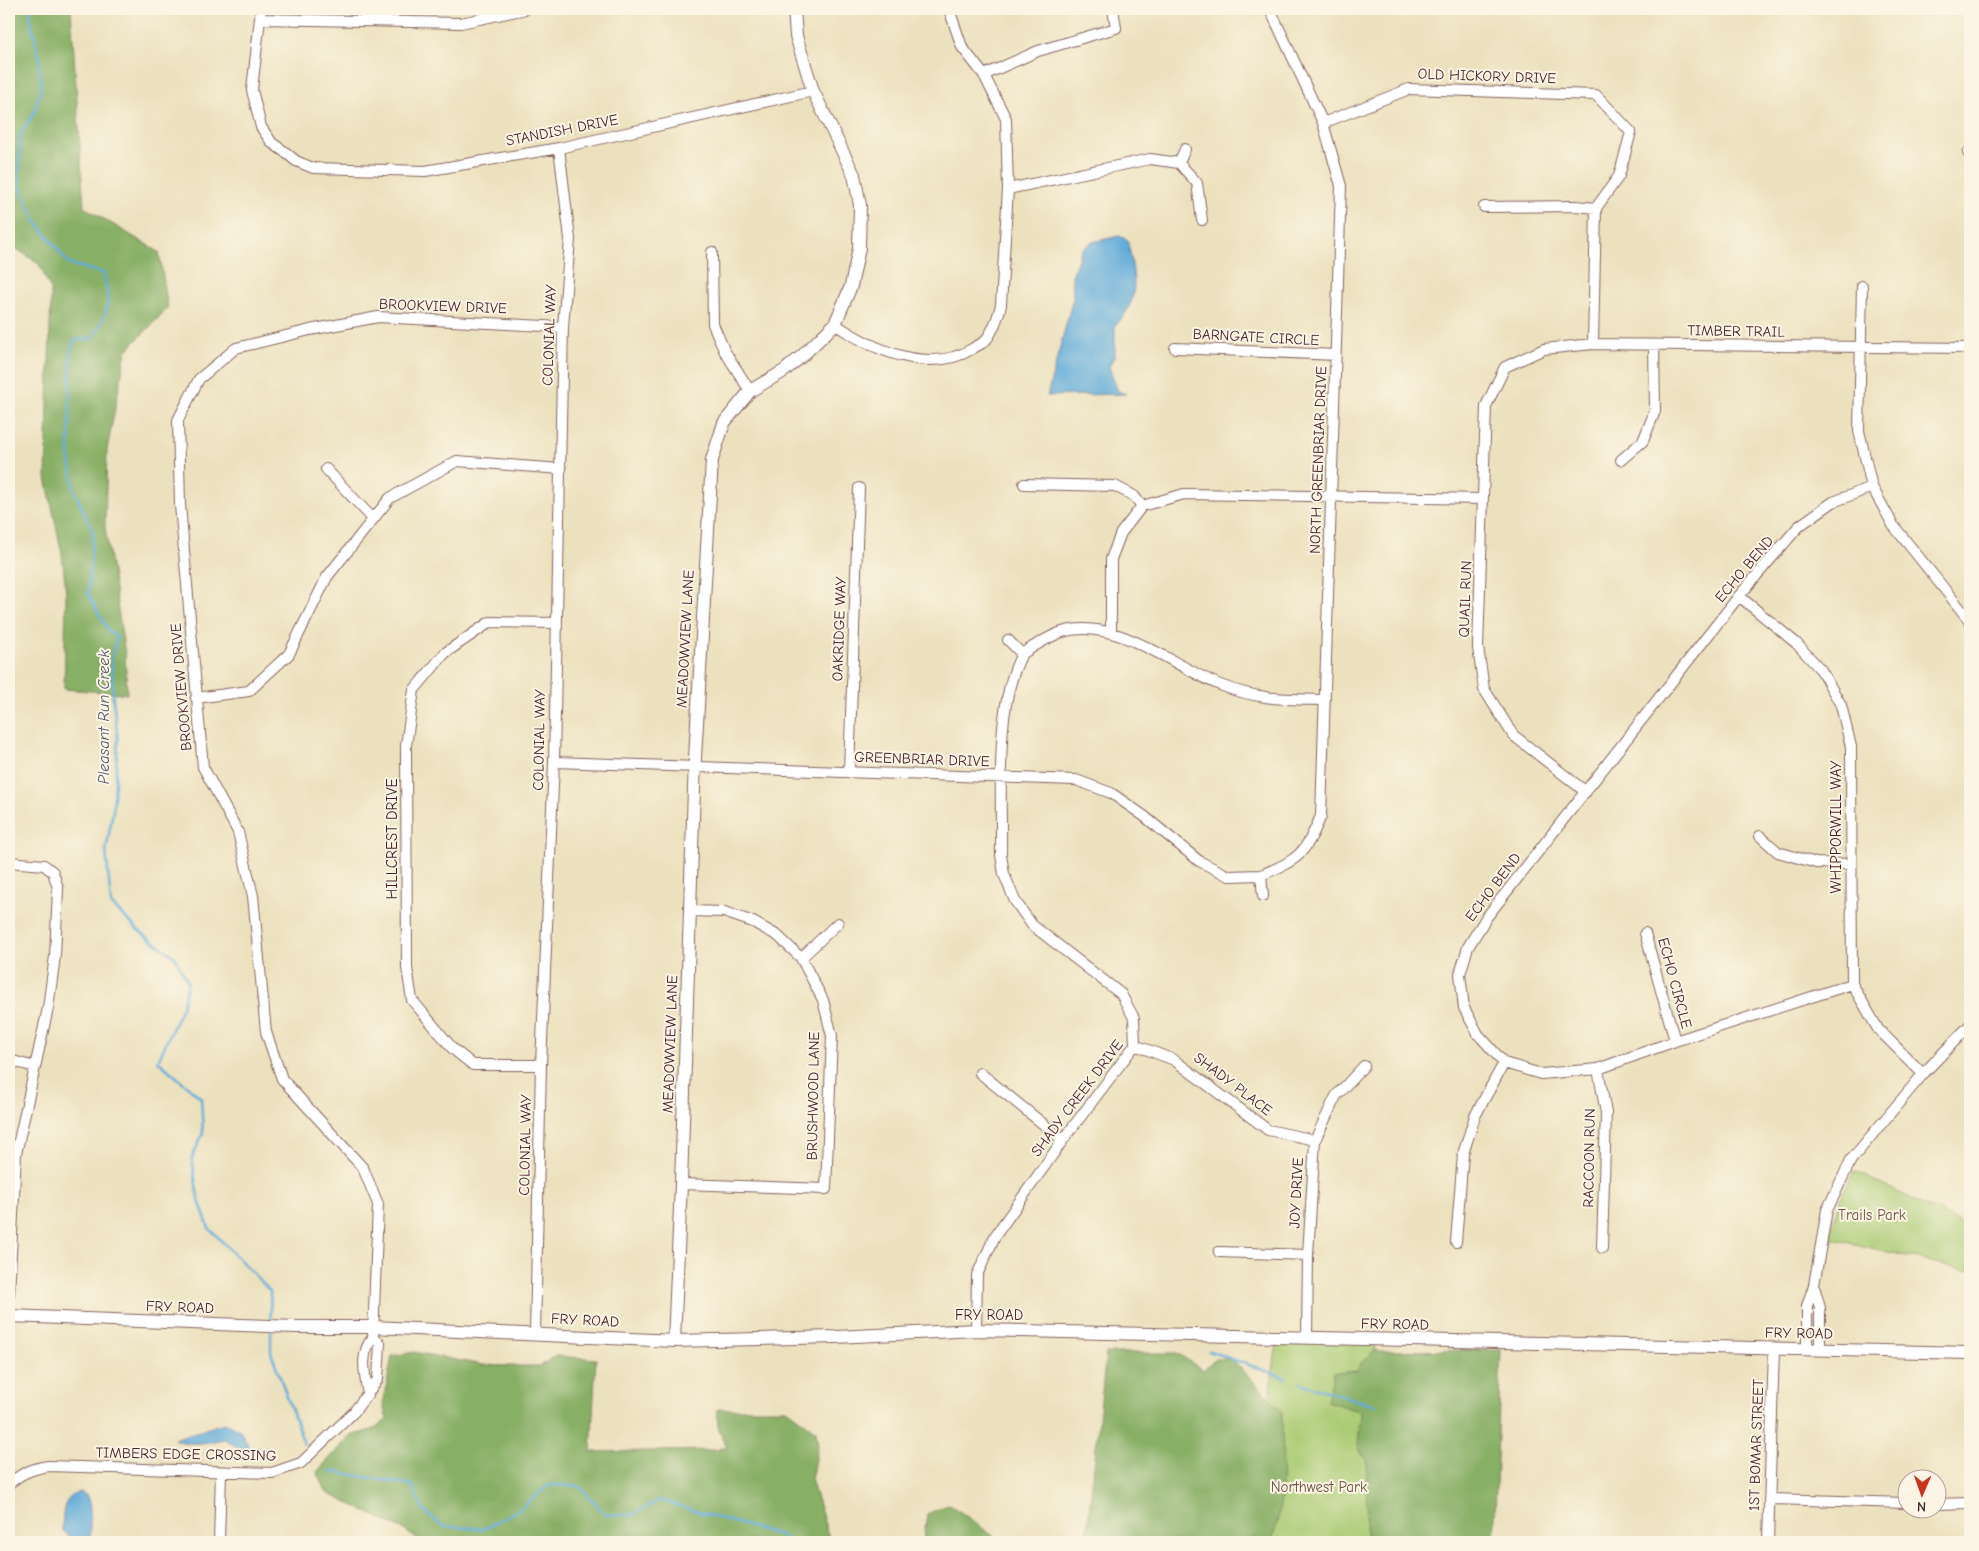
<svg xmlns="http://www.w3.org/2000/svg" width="1979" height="1551" font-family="'Comic Neue',sans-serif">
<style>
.green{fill:#aacb73;stroke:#7a754f}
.forest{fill:#87af65;stroke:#686748}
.water{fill:#61abd9;stroke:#566582}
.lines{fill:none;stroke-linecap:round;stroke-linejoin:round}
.stream{stroke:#61abd9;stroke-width:2.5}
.minor-casing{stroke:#83635e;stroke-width:12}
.tertiary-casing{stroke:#83635e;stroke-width:14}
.minor{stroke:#fff;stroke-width:10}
.tertiary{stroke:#fff;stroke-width:12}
.labels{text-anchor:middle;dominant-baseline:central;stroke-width:4;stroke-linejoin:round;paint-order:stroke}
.street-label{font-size:15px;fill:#4a1f2b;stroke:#fcf5e5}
.park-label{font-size:15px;fill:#675341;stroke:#fcf5e5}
.water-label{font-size:16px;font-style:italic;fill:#535771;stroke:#fcf5e5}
</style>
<rect width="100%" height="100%" fill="#fcf5e5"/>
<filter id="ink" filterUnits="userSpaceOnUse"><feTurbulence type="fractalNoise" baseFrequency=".02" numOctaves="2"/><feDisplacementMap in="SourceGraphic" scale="10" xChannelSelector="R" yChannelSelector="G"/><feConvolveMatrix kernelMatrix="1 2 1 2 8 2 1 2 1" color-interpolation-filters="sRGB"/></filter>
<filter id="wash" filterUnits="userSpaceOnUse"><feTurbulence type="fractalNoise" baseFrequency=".0096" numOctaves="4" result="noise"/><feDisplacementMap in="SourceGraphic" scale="20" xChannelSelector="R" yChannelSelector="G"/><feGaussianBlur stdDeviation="1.12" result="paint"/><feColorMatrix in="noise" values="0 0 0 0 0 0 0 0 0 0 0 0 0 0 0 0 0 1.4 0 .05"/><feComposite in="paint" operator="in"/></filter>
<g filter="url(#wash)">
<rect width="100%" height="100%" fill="#ece1be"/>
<!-- green -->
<path class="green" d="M1854 1171 1970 1227V1271L1829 1238 1840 1200Z
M1278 1337 1375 1340 1369 1542H1235L1269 1469 1270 1390Z"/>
<!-- forest -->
<path class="forest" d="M9 9H71L84 207 159 252 168 308 126 351 107 450 105 527 125 654 127 694 64 689 66 593 62 554 46 478 51 290 39 264 9 244Z
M1501 1350 1494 1542H1366L1367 1463 1358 1447 1361 1412 1327 1401 1334 1373 1357 1371 1361 1363 1375 1351Z
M414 1352 483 1365 506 1366H540L556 1356 596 1359 591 1452 717 1450 727 1446C719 1433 716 1425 718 1409H786L816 1431 818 1446 811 1479 830 1541 421 1542 404 1530 327 1493 317 1472 350 1436 371 1430 387 1420 383 1404 392 1356Z
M1106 1353H1177L1203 1370 1215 1359H1232L1282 1411C1282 1454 1287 1502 1271 1542H1260L1254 1538 1252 1542H1086Z
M950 1504 1001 1542H923L927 1514Z"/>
<!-- water -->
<path class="water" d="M1119 236 1128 240C1133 275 1143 298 1115 326V355L1109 367 1118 391 1126 394 1047 396 1073 298 1072 276 1081 250 1092 242Z
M224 1423 240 1430 250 1448 239 1449 225 1439C208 1442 192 1447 174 1439Z
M81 1492 87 1496 90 1506V1537L71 1539 62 1529C63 1513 62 1496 81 1492Z"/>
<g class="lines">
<!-- stream -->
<path class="stream" d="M30 9 31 22 39 57 41 88 34 113 20 134V186L35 220 69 264 103 273C112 303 108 314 92 339L74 340 71 349 69 453 74 490 93 532 88 594 108 630 117 637 112 656 113 700 118 740 113 811 106 850 111 904 138 930 175 957 188 982 182 1007 158 1061 201 1098 203 1133 192 1158 198 1198 209 1228 270 1291 271 1323
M271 1331V1352L304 1444
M1209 1351 1286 1378
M1300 1383 1376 1406
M330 1471 412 1485 423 1510 442 1526 484 1529 520 1509 549 1485 579 1486 606 1515H632L660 1500 715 1517 780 1535 791 1542"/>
</g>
</g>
<g filter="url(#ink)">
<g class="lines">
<defs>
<path id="minor" d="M261 9 252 90 261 127 272 143 285 152 296 161 313 168 425 171 559 148 813 91
M260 19 461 23 526 9
M984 75 1038 51 1116 28 1113 9
M1323 123 1409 89 1596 95 1631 132 1619 176 1596 208 1593 344
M1185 149 1179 163 1197 183 1202 220
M1968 153H1970
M1008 189 1150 159 1179 163
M1484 207 1575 206 1596 208
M712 252 713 324 724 350 750 391
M1862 286 1859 431 1872 487 1893 525 1970 621
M835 324C873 350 930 375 972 349 976 346 982 344 985 341 994 331 998 317 1001 305L1008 189 1006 119 984 75 962 47 949 9
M1175 348 1336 355
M1621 460 1643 441 1655 411 1654 345
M326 469 373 519
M1024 484 1115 486 1134 496 1142 506
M1142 506 1184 494 1483 499
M1739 596 1796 643 1821 670 1841 705 1851 747 1852 984 1878 1029 1923 1074
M1111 631V559L1121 533 1142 506
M1008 640 1022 654C1034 646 1048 637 1062 632 1115 616 1173 666 1220 685 1258 700 1285 699 1325 700
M196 698 249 691 289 654 327 577 390 498 457 461 561 469
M554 762 1076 780 1111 793 1144 816 1199 861 1229 876 1261 875
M849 771 859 488
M1586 792 1513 735 1484 689 1478 648 1486 406 1505 367 1544 349 1593 344 1970 348
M1760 836 1778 852 1816 863 1850 864
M9 862 44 865 53 872 58 888 55 956 48 1008 16 1154 9 1294
M1263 896 1261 875C1300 859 1304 855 1321 816L1341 186 1323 123 1270 9
M1645 933 1675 1041
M801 958 838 923
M1852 984 1675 1041 1598 1069 1541 1074 1504 1063 1478 1034 1464 1008 1460 974 1468 947 1486 918 1739 596 1799 526 1833 502 1872 487
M1135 1045 1174 1060 1268 1130 1315 1140
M9 1060 35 1067
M541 1065H473L453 1049 412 1000 407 968 406 746 414 690 445 653 490 622 557 623
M1598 1069 1606 1113 1602 1248
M980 1073 1063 1140
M681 1184 826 1189 832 1036 823 1000 801 958 778 936 753 922 724 912 690 911
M1456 1242 1463 1154 1475 1116 1504 1063
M1219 1252 1308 1255
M1814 1286 1820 1308V1349
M976 1330 977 1275 995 1236 1063 1140 1135 1045 1134 1018 1121 994 1032 925 1015 901 1004 874 1001 855C1002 796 994 705 1022 654
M535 1334 541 1065 554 762 563 327 570 239 559 148
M1307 1338 1308 1255 1315 1140 1336 1096 1364 1066
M1807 1349V1306L1814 1285 1827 1210 1851 1160 1923 1074 1970 1025
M368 1395C365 1376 359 1352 373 1338L378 1204 363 1168 282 1079 266 1032 253 896 238 832 203 767 180 505 178 420 199 379 236 348 310 330 378 317 563 327
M9 1484C21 1473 32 1469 48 1466L272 1473 301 1463 354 1412 378 1379 380 1343 373 1338
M1769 1499 1906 1503
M1936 1504 1970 1503
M219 1542 221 1472
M1768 1542 1774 1349"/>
<path id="tertiary" d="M9 1316 296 1327H373L674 1341 836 1337 976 1330 1970 1353
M674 1341 681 1184 695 758 712 460 724 423 750 391 784 371 803 355 835 324 851 286 859 248 860 205 854 175 813 91 796 36 794 9"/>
</defs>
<!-- minor casing -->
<use href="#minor" class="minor-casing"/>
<!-- tertiary casing -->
<use href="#tertiary" class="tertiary-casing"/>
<!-- minor -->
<use href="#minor" class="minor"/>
<!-- tertiary -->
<use href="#tertiary" class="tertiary"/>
</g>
</g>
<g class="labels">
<!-- street labels -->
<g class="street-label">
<text transform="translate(1487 76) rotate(2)">OLD HICKORY DRIVE</text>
<text transform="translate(562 130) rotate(-11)">STANDISH DRIVE</text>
<text transform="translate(443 306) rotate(2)">BROOKVIEW DRIVE</text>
<text transform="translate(1736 331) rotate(1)">TIMBER TRAIL</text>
<text transform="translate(549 335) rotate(-88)">COLONIAL WAY</text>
<text transform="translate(1256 337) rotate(3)">BARNGATE CIRCLE</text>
<text transform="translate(1318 460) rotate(-88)">NORTH GREENBRIAR DRIVE</text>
<text transform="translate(1744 569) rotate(-50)">ECHO BEND</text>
<text transform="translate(1465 599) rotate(-88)">QUAIL RUN</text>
<text transform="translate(839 629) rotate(-88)">OAKRIDGE WAY</text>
<text transform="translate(685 639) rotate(-87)">MEADOWVIEW LANE</text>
<text transform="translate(181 687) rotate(-95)">BROOKVIEW DRIVE</text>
<text transform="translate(539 740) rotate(-89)">COLONIAL WAY</text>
<text transform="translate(922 759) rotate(2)">GREENBRIAR DRIVE</text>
<text transform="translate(1836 827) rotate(-90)">WHIPPORWILL WAY</text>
<text transform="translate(392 839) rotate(-90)">HILLCREST DRIVE</text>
<text transform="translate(1493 887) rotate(-53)">ECHO BEND</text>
<text transform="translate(1675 983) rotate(75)">ECHO CIRCLE</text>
<text transform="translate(670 1044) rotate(-88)">MEADOWVIEW LANE</text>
<text transform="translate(1233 1084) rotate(37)">SHADY PLACE</text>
<text transform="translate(813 1096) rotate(-89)">BRUSHWOOD LANE</text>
<text transform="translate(1077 1098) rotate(-53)">SHADY CREEK DRIVE</text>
<text transform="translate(525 1145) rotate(-89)">COLONIAL WAY</text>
<text transform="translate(1589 1158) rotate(-89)">RACCOON RUN</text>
<text transform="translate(1296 1193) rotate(-87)">JOY DRIVE</text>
<text transform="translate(180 1307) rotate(2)">FRY ROAD</text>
<text x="989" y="1315">FRY ROAD</text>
<text transform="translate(585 1320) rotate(3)">FRY ROAD</text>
<text transform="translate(1395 1324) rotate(1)">FRY ROAD</text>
<text transform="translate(1799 1333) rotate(1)">FRY ROAD</text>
<text transform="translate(1756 1445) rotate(-88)">1ST BOMAR STREET</text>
<text transform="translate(186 1454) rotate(1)">TIMBERS EDGE CROSSING</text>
</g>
<!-- park labels -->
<g class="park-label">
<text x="1872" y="1215">Trails Park</text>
<text x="1319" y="1487">Northwest Park</text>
</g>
<!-- water labels -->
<g class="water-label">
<text transform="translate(104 717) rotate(-90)">Pleasant Run Creek</text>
</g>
</g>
<!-- margin -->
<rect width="1979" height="1551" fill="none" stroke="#fcf5e5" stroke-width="30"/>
<!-- north arrow -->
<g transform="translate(1922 1494) rotate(182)"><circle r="24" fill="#fcf5e5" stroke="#b59f9b"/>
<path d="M0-4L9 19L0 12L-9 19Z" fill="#c8321e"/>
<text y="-8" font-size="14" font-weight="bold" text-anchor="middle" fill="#4a1f2b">N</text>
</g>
</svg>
